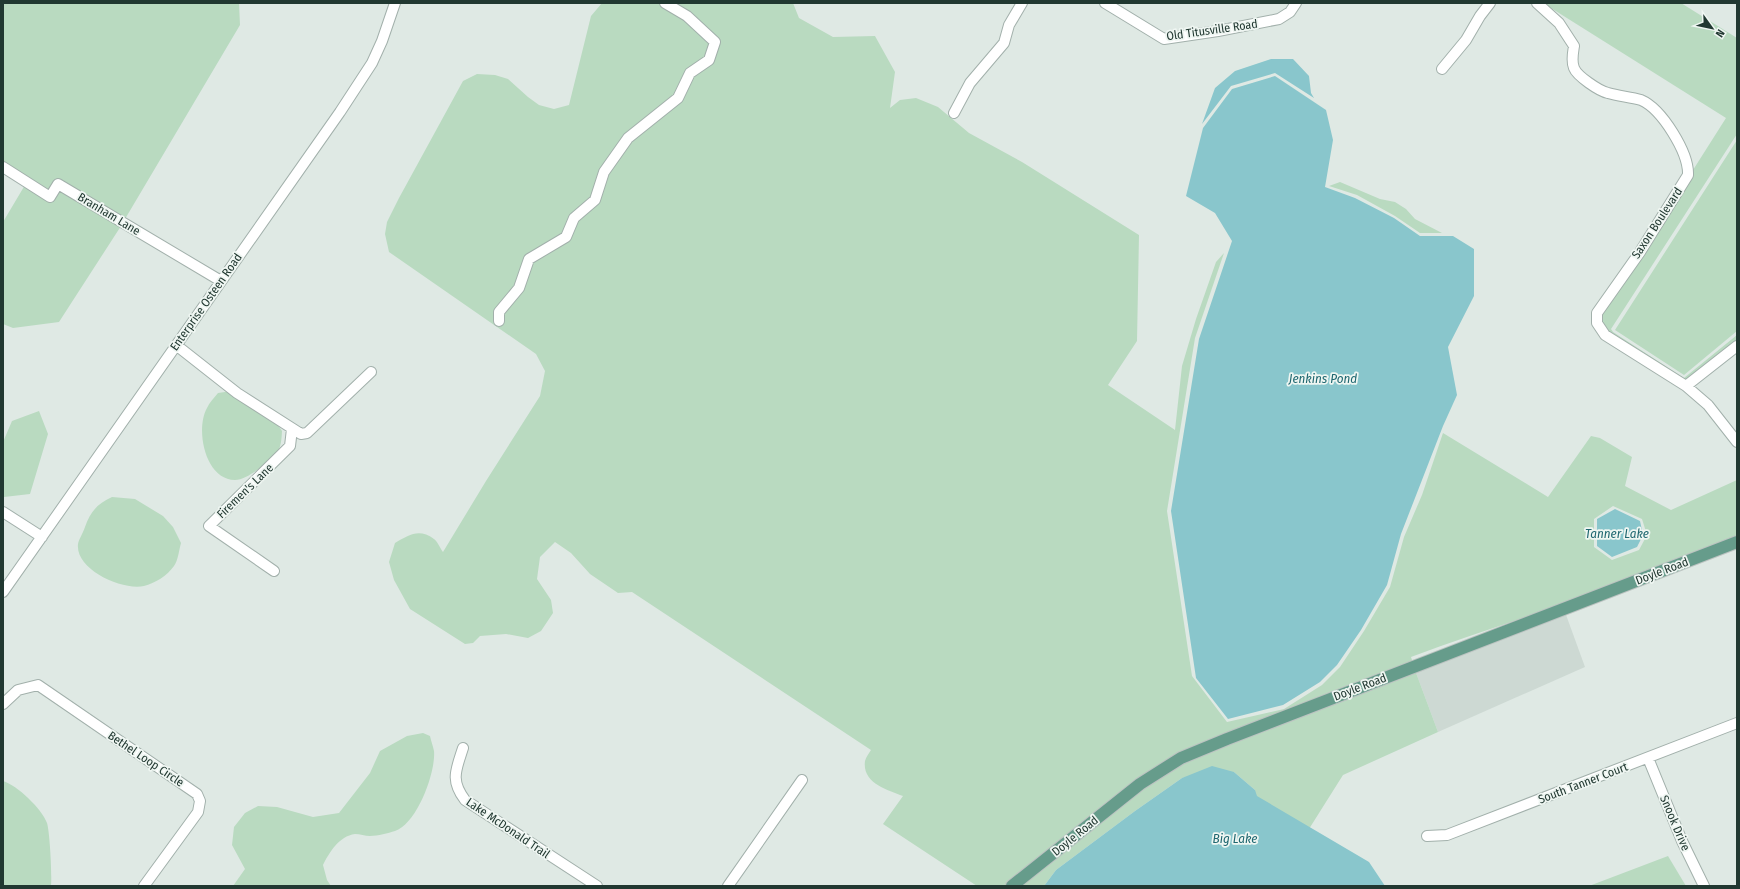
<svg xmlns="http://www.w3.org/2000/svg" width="1740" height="889" font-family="'Fira Sans Condensed',sans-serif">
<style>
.built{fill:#cdd9d3}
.green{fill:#b9dac0;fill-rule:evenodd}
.water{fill:#89c6cc}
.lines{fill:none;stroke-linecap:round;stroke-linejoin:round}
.minor-casing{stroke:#a2b0ab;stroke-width:12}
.major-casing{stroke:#bcc3c1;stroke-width:14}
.minor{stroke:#fff;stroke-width:10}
.major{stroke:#669c8b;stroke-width:12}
.labels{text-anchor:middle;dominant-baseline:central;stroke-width:3.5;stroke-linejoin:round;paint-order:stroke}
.street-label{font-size:12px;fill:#213831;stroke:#eff6f2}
.water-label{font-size:13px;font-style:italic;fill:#1f6770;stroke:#eff6f2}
</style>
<rect width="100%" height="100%" fill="#dfe9e4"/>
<!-- built -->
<path class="built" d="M1565 612 1585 667 1438 732 1415 670Z"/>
<!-- green -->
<path class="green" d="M3 3H239L240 25 125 219 60 181 48 192 3 163Z
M602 3H793L799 18 833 37 875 36 895 72 890 108 900 100 916 98 938 107 969 133 1022 162 1139 235 1137 341 1108 385 1175 430 1182 366 1196 319 1216 262 1224 253 1195 338 1167 511 1192 676 1227 722 1284 709 1322 685 1340 667 1364 631 1390 587 1404 537 1422 495 1443 433 1548 497 1591 436 1600 438 1632 457 1625 486 1671 510 1737 480V537C1683 554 1631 579 1578 599 1522 619 1466 636 1411 657L1413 663 1137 781 1005 886H977L883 824 903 796C887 790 862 783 865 761 866 757 869 753 871 750L632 592 618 593 590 574 571 553 555 542 540 557 537 579 551 600 553 613 541 631 528 638 506 634 480 636 473 643 465 644 410 609 394 580 389 562 395 543C409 535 419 528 434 539 438 542 440 548 443 552L486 481 540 396 545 371 536 354 389 252 385 234 387 222 399 198 463 81 477 74 495 75 508 79 528 97 539 105 554 109 569 105 591 16ZM1613 506 1642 519 1647 535 1639 550 1612 560 1594 547V519Z
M1543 3H1681L1737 38V134L1611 329 1613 332 1684 378 1737 335V341L1686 381 1607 332 1601 323V315L1726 118Z
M1737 140V331L1684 375 1615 330Z
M1340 182 1380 199 1395 202 1406 209 1415 219 1442 233H1420L1395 216 1357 195 1329 186Z
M25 185 48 200 60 189 121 226 59 322 13 328 3 324V222Z
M232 391 275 421 282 431C281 452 278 453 262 466 256 471 244 480 235 480 205 480 195 429 207 408 209 403 214 398 218 393Z
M39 411 48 434 30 494 4 497 3 442 12 421Z
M112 497 135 499 163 516 173 527 181 543C179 550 178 561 174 566 167 576 155 583 144 586 123 591 75 570 78 544 79 539 83 533 85 527 90 512 98 503 112 497Z
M1415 670 1438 732 1343 775 1297 848 1235 886 1255 790 1234 772 1182 778 1135 811 1056 870 1044 886H1018L1142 787 1183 762Z
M423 733 430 736C431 741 433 746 434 751 436 772 417 824 395 831 388 833 378 836 370 836 365 836 360 834 355 834 339 836 329 853 323 865L327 880 331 886H233L245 869 232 845 234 827 245 813 258 806 277 807 313 817 339 813 370 773 380 751 407 736Z
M3 781C17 785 42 809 47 823 50 833 52 875 51 886H3Z
M1668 856 1686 886H1589Z"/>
<!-- water -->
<path class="water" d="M1271 59H1293L1309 76 1311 93 1314 98 1275 73 1231 86 1202 124 1215 88 1235 71Z
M1275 76 1326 110 1333 140 1325 187 1355 198 1394 218 1420 236H1453L1474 249V296L1448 347 1457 395 1443 426 1401 534 1387 585 1361 630 1337 665 1320 682 1283 705 1228 719 1196 678 1171 511 1199 339 1232 241 1215 213 1186 196 1203 128 1232 89Z
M1615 509 1640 521 1643 535 1637 547 1612 557 1597 546V519Z
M1212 766 1234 772 1255 790 1257 796 1369 862 1385 886H1044L1056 870 1135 811 1182 778Z"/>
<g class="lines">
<defs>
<path id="minor" d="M1105 3 1164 39 1218 31 1279 19 1290 12 1296 3
M1537 3 1559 23 1574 46C1573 53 1571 61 1574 68 1577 76 1599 91 1608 93 1618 96 1630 97 1641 100 1662 109 1689 153 1688 175L1640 252 1597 313V323L1605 335 1686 386 1708 405 1737 442
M1442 69 1466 40 1480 16 1490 3
M954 113 970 83 1004 43 1009 25 1022 3
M3 167 50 197 58 184 221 281
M499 321V312L519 288 529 259 566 237 574 218 595 200 604 172 628 138 678 98 690 73 709 60 715 42 687 16 665 3
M176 345 237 393 301 434 307 433 371 372
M1686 386 1737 346
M3 512 42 537
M274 571 209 526 290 446 292 429
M3 592 340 112 372 63 382 41 395 3
M3 704 18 690 38 685 197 794 200 801 198 812 144 886
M463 748C456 770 450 780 465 800L597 886
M1648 758 1682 841 1704 886
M1427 836 1447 835 1737 723
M728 886 802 780"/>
<path id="major" d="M1012 886 1140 784 1181 758 1227 739 1737 542"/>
</defs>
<!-- minor casing -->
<use href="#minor" class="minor-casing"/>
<!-- major casing -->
<use href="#major" class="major-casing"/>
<!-- minor -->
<use href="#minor" class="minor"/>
<!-- major -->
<use href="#major" class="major"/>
</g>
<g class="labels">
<!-- street labels -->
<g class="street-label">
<text transform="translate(1212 30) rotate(-8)">Old Titusville Road</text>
<text transform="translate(109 214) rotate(31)">Branham Lane</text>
<text transform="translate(1657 223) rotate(-57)">Saxon Boulevard</text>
<text transform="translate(206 302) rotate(-55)">Enterprise Osteen Road</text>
<text transform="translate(245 491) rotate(-44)">Firemen's Lane</text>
<text transform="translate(1662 571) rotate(-21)">Doyle Road</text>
<text transform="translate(1360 687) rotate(-21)">Doyle Road</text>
<text transform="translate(146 759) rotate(34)">Bethel Loop Circle</text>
<text transform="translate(1583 783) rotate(-21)">South Tanner Court</text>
<text transform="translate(1675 823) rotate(67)">Snook Drive</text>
<text transform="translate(508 828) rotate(34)">Lake McDonald Trail</text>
<text transform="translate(1075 836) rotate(-39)">Doyle Road</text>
</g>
<!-- water labels -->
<g class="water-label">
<text x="1323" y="378">Jenkins Pond</text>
<text x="1617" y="533">Tanner Lake</text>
<text x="1235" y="838">Big Lake</text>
</g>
</g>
<!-- border -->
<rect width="1740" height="889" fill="none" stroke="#213831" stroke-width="8"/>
<!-- north arrow -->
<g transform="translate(1712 28) rotate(123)" stroke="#eff6f2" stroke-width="3" paint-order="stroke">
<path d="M0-3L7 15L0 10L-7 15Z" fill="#213831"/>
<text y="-6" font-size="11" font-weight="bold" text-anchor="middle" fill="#213831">N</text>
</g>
</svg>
